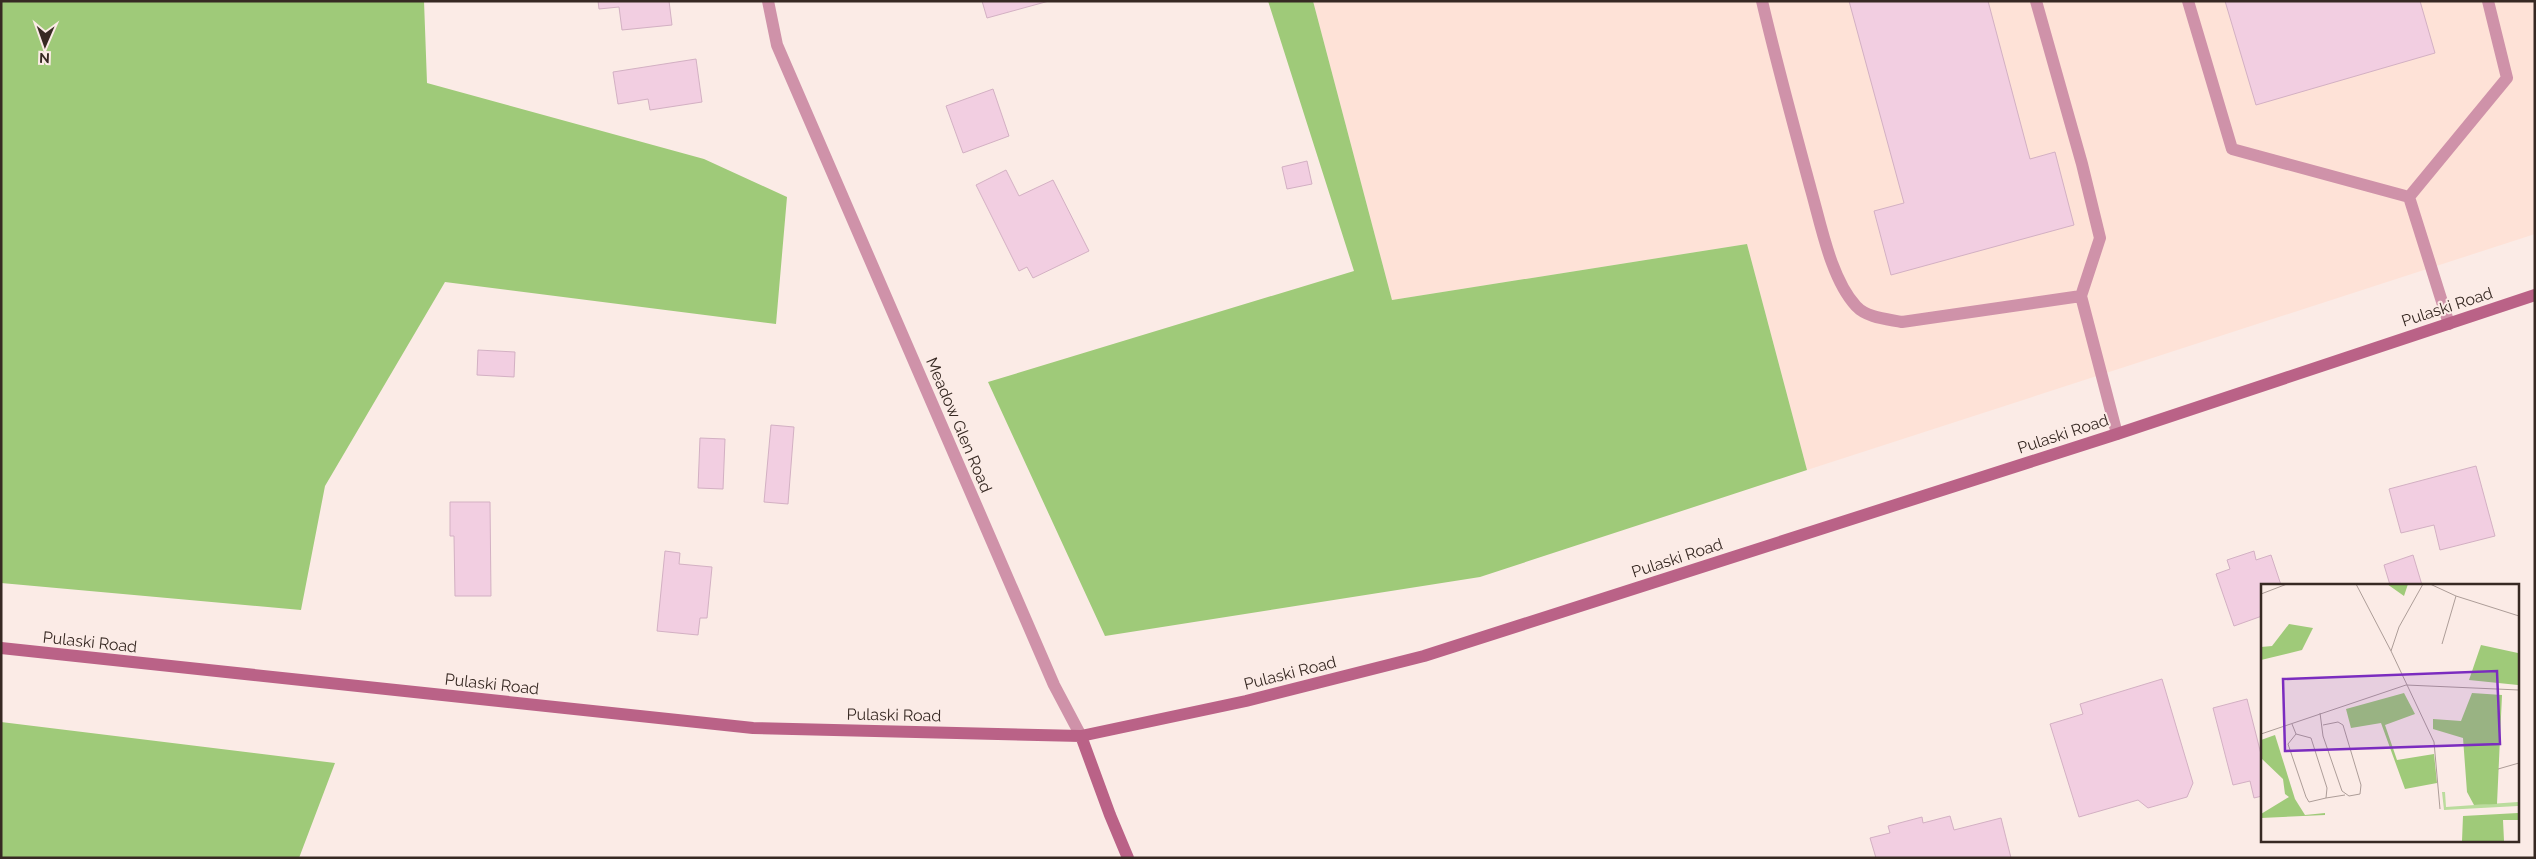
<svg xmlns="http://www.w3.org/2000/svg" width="2536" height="859" font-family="Raleway,sans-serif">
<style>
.built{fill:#fee2d7}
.forest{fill:#9fca79}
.building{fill:#f2cee1;stroke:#d3b0c3}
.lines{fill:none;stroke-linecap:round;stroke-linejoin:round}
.lane{stroke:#cf92a9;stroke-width:12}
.street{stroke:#cf92a9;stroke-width:12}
.secondary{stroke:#ba6287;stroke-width:12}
.labels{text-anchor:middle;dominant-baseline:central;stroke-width:4;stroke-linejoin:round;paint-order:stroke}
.street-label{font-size:16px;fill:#372923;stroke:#fbebe6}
.inset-road{fill:none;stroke:#ad9d98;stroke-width:1}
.view{fill:#7b2cbf;fill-opacity:0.15;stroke:#7b2cbf;stroke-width:2.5}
.inset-edge{fill:none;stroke:#372923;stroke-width:2.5}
</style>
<rect width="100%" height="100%" fill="#fbebe6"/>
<!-- built -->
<path class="built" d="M1313 1H2535V234L1807 470 1747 244 1392 300Z"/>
<!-- forest -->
<path class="forest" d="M1 1H424L427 83 704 159 787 197 776 324 445 282 325 486 301 610 1 583Z
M1268 1H1313L1392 300 1747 244 1807 470 1480 577 1105 636 988 382 1354 271Z
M1 722 335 763 299 858H1Z"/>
<!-- building -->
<path class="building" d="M598 1H669L672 25 622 30 619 7 599 9Z
M982 1H1049L987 18Z
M1849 1H1988L2030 159 2055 152 2074 225 1891 275 1874 211 1904 203Z
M2225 1H2420L2435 53 2256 105Z
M696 59 702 102 650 110 648 99 618 104 613 72Z
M993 89 1009 136 963 153 946 106Z
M1307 161 1312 184 1287 189 1282 167Z
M1006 170 1019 196 1053 180 1089 251 1033 278 1027 267 1019 271 976 185Z
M478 350 515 352 514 377 477 375Z
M771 425 794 427 788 504 764 502Z
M700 438 725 439 723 489 698 488Z
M2476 466 2495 536 2440 550 2434 525 2401 533 2389 489Z
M450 502H490L491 596H455L454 536H450Z
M665 551 680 553 679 564 712 567 707 618H700L698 635 657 631Z
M2254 551 2256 560 2271 555 2281 585H2262V616L2234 626 2216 574 2230 569 2227 560Z
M2413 555 2422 585H2390L2384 565Z
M2162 679 2193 783 2187 797 2148 808 2138 800 2079 817 2050 724 2083 714 2080 704Z
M2247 699 2262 758V796L2254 798 2250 781 2233 785 2213 708Z
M1950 816 1954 830 2001 818 2011 858H1876L1870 838 1890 833 1888 826 1922 817 1923 823Z"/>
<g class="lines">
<!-- lane -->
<path class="lane" d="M1762 1C1777 65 1794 127 1811 190 1821 225 1831 279 1856 306 1867 318 1887 319 1902 322L2081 296
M2036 1 2082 164 2100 238 2081 296 2117 434
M2188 1 2232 149 2409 197
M2449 324 2409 197 2507 78 2488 1"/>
<!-- street -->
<path class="street" d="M768 1 777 45 1054 685 1081 736"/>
<!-- secondary -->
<path class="secondary" d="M1 648 753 728 1081 736 1246 701 1424 656 2117 434 2535 295
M1081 736 1110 815 1128 858"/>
</g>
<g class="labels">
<!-- street labels -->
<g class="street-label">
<text transform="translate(2447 307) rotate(-18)">Pulaski Road</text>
<text transform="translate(959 425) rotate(67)">Meadow Glen Road</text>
<text transform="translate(2063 434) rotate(-18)">Pulaski Road</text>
<text transform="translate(1677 558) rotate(-18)">Pulaski Road</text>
<text transform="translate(90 642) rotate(6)">Pulaski Road</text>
<text transform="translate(1290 673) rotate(-14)">Pulaski Road</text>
<text transform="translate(492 684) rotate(6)">Pulaski Road</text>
<text transform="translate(894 715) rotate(1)">Pulaski Road</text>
</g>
</g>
<!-- overview -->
<g transform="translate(2261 584)">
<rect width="258" height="258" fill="#fbebe6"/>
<path d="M181 208H184L185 223 257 218V222L183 226Z" fill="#badc9d"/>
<path d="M126 0H147L143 12ZM28 40 52 44 41 66 0 76V63L11 62ZM220 61 257 69V101L208 96ZM143 109 154 130 124 141 136 176 173 170 176 199 144 205 120 139 90 144 85 125ZM211 109 241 111 236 220 213 221 206 208 202 154 172 145V135L200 137ZM14 151 34 215 44 231 64 229V231L0 234V230L28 213 24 210 22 195 0 174V156ZM257 229V236H242L243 257H201L202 232Z" fill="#9fca79"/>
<path class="inset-road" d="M95 0 130 67M162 0 138 43 130 67 173 158 179 225M169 0 195 12 258 32M0 10 26 0M181 60 195 12M59 129 62 152 81 207 88 212 99 210 100 201 82 141 77 138 62 141M31 140 35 150 27 160 45 213 48 218 65 214 66 204 50 154 35 150M0 150 145 101 258 106M237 185 258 179M65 214 84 211"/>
<path class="view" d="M236 87 239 160 24 167 22 95Z"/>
<rect width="258" height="258" class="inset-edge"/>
</g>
<!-- border -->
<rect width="2536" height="859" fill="none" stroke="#372923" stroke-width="5"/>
<!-- north arrow -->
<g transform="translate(45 45) rotate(182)" stroke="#fbebe6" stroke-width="4" paint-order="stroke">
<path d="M0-4L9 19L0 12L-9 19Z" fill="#372923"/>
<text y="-8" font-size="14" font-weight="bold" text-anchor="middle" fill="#372923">N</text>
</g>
</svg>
